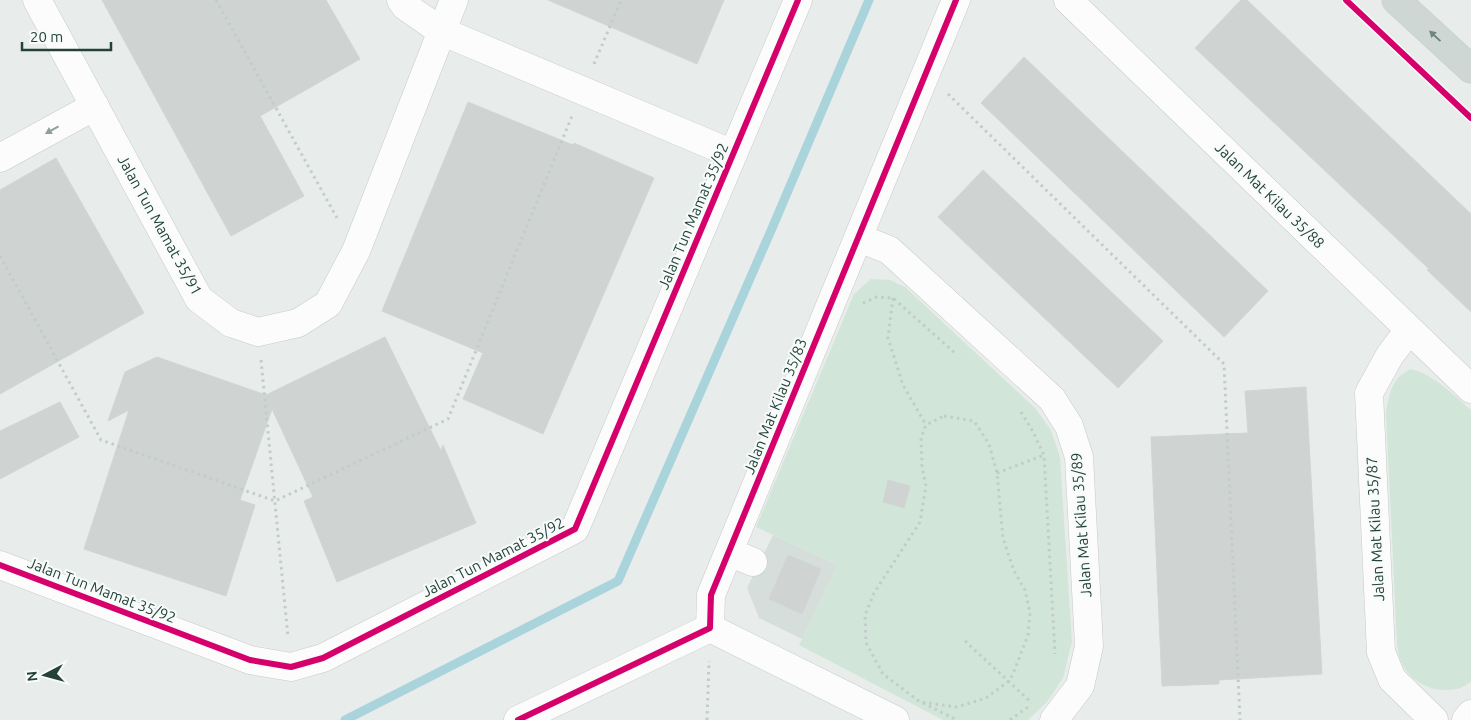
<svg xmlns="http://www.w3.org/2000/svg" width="1471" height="720" font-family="Ubuntu,sans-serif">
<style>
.built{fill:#d6dedb}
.green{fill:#d1e6d8}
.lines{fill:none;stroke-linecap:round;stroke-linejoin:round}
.stream{stroke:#a9d4db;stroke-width:9}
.building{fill:#cfd4d2;stroke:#d1d6d4}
.minor-casing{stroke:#c5cac8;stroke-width:29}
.major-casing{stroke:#c3ccc9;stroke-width:29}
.path{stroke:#c3ccca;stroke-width:3;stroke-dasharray:2.5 4;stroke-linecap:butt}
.minor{stroke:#fcfcfc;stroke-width:28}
.major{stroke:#cfd7d5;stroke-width:28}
.cycleway-casing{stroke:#f7fbf9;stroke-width:9}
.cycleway{stroke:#d6006c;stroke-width:6}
.oneway{fill:#718580}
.oneway2{fill:#909f9b}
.labels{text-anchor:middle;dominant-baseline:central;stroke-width:4;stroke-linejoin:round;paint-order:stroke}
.street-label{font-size:15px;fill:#24423a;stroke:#f7fbf9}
</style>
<rect width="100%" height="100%" fill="#e8edeb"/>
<!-- built -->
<path class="built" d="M773 535 838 565 802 639 759 618 747 588Z"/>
<!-- green -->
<path class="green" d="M871 279 890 280 905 287 1035 408 1051 430 1060 457 1072 642 1063 678 1047 702 1028 720H943L799 645 838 565 756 527 854 294Z
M1411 369C1436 376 1452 394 1471 410V682C1467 684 1462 688 1457 689 1434 694 1408 682 1400 659 1398 655 1398 649 1397 644L1386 413C1389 394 1392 377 1411 369Z"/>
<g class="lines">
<!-- stream -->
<path class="stream" d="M345 720 618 581 773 226 869 0"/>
</g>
<!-- building -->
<path class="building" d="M102 0H326L360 59 260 116 304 196 231 236Z
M548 0H724L697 64Z
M1241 0H1247L1471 214V312L1427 270 1429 269 1195 48Z
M1024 57 1268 291 1224 337 981 103Z
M468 102 573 145 574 143 654 178 543 434 463 399 483 353 382 311Z
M56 158 144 313 0 394V190Z
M983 170 1163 341 1118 388 938 217Z
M385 337 441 451 443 445 476 523 337 582 304 501 313 497 272 409 240 500 255 505 226 596 84 549 129 410 108 421 125 372 157 357 266 395Z
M1306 387 1322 674 1219 680V684L1162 686 1151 437 1248 433 1245 391Z
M60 402 79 437 0 479V431Z
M888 480 910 486 904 508 883 502Z
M788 555 821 569 802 614 769 599Z"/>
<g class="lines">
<defs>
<path id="minor" d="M37 0 199 299 231 323 258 332 298 323 328 304 356 251 454 0
M401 0 405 6 441 31 733 154
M1068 0 1471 389
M0 158 95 106
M859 238 889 250 1052 399 1069 426 1079 457 1089 646 1080 686 1054 720
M1409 330 1390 355 1369 393 1381 652 1392 679 1434 720
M729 552 753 562
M0 565 250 660 291 667 323 658 575 529 798 0
M710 628 895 720
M518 720 710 628 711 595 956 0
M1466 720 1471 714"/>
<path id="major" d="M1396 0 1471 69"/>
</defs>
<!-- minor casing -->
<use href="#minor" class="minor-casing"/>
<!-- major casing -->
<use href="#major" class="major-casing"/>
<!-- path -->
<path class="path" d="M216 0 337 218
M594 64 621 0
M948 94 1224 364 1240 720
M0 256 101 440 275 501 448 419 572 116
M893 298 888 338 903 385 926 425
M863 303 877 297 893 298 955 353
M261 360 288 637
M1021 412 1032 430 1044 455 1055 654
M944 416 974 421 989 444 997 473 1003 538 1014 571 1025 590 1030 613 1028 635 1013 674 1009 681 986 698 957 707 920 702 883 674 866 643 865 615 874 593 920 522 926 486 922 466 921 438 926 425Z
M997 473 1044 455
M965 641 1032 703
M923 703 957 720
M707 720 709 661
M1010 720 1028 707"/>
<!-- minor -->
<use href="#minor" class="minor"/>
<!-- major -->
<use href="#major" class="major"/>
<defs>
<path id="cycleway" d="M1346 0 1471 118
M0 565 250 660 291 667 323 658 575 529 798 0
M518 720 710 628 711 595 956 0"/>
</defs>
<!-- cycleway casing -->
<use href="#cycleway" class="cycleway-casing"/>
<!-- cycleway -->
<use href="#cycleway" class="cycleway"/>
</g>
<!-- one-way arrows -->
<defs><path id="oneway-solid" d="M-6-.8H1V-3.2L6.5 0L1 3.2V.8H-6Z" transform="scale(1.25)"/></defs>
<use class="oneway" href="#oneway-solid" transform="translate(1435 36) rotate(-137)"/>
<use class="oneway2" href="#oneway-solid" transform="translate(52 130) rotate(151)"/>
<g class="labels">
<!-- street labels -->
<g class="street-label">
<text transform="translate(1270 195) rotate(44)">Jalan Mat Kilau 35/88</text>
<text transform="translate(693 216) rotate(-67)">Jalan Tun Mamat 35/92</text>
<text transform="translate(160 225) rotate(61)">Jalan Tun Mamat 35/91</text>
<text transform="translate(775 406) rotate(-68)">Jalan Mat Kilau 35/83</text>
<text transform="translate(1081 525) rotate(-94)">Jalan Mat Kilau 35/89</text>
<text transform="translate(1375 529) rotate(-93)">Jalan Mat Kilau 35/87</text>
<text transform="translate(493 557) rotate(-27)">Jalan Tun Mamat 35/92</text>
<text transform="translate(102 590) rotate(21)">Jalan Tun Mamat 35/92</text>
</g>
</g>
<!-- north arrow -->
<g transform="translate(45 675) rotate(264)" stroke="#f7fbf9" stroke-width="4" paint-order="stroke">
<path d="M0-4L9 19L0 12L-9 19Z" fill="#24423a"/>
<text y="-8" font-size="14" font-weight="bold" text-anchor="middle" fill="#24423a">N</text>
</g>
<!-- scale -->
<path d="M22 42v8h89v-8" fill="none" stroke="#24423a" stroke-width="2.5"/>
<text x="30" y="42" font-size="15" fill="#24423a" stroke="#f7fbf9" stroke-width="4" paint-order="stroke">20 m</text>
</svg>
